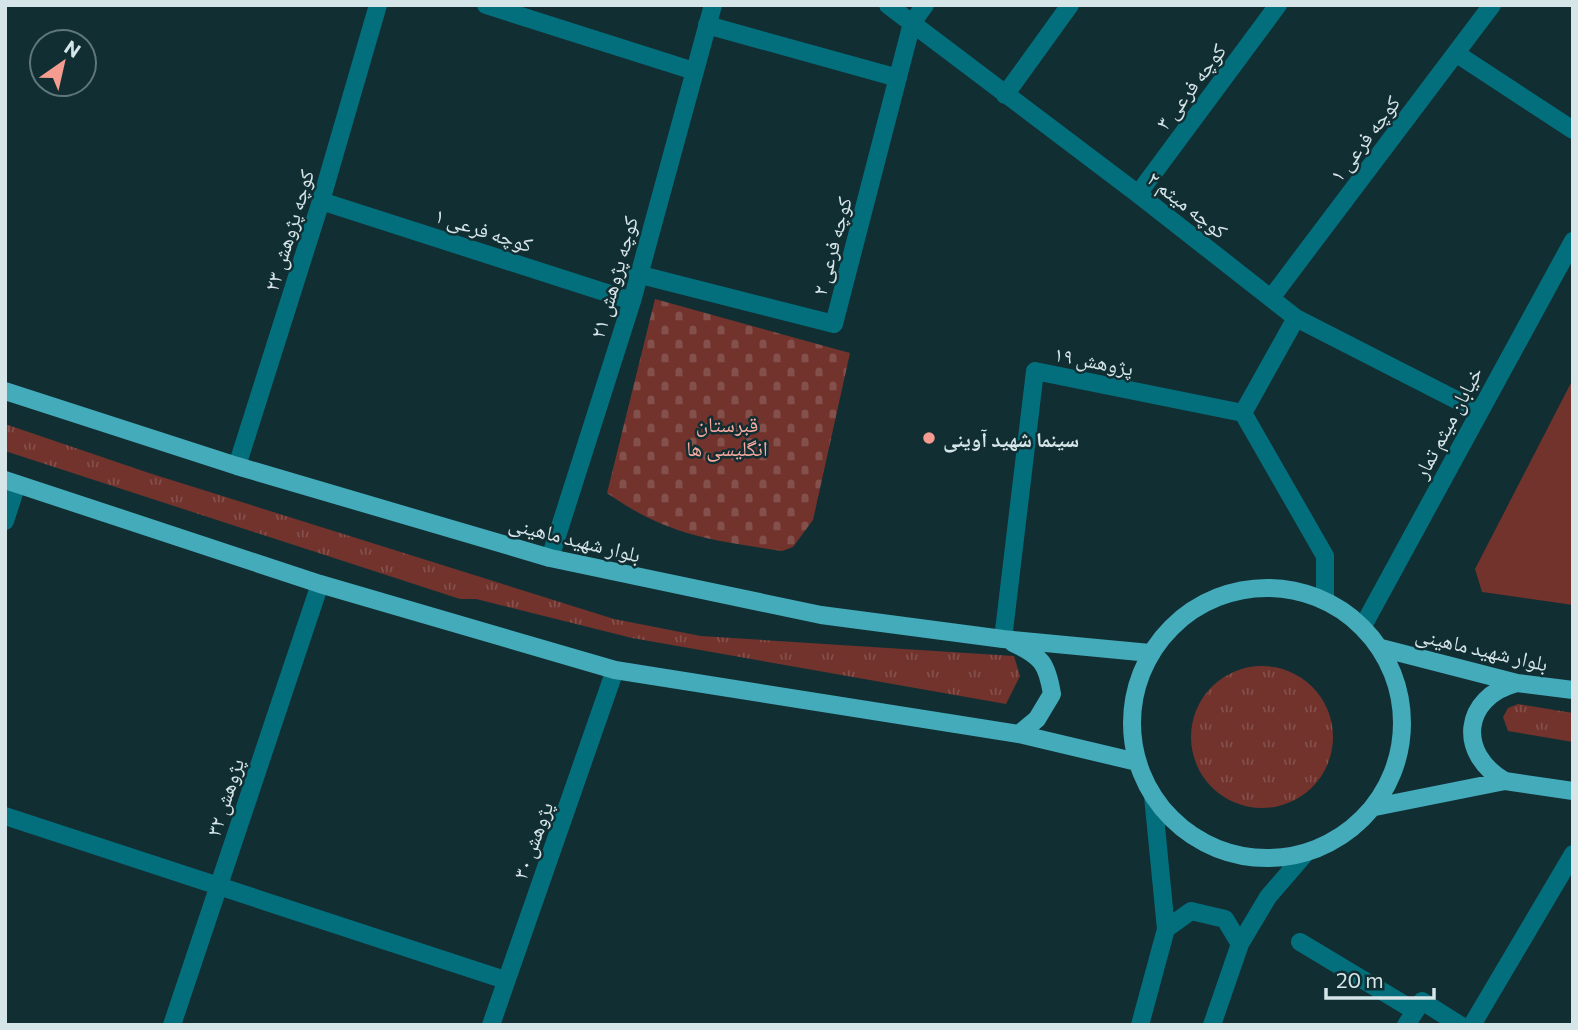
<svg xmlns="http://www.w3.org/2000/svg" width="1578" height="1030" font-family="Commissioner,'Noto Naskh Arabic',sans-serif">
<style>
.grass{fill:url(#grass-tufts)}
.cemetery{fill:url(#cemetery-stones)}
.garden{fill:#71332c}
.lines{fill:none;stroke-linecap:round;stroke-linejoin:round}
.minor{stroke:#046f7c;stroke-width:18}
.major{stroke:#44abba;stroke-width:18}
.poi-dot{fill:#f59c90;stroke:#112e33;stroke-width:2.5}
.labels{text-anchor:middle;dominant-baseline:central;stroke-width:5;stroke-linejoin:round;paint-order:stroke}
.street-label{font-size:21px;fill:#d5e5e8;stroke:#112e33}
.park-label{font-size:21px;fill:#f9aba0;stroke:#112e33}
.poi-label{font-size:21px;font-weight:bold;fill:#d5e5e8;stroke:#112e33;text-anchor:start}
</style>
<defs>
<pattern id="grass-tufts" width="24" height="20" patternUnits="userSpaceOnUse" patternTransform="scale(1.75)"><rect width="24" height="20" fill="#71332c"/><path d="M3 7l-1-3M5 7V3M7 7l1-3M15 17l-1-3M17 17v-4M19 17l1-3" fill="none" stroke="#84504b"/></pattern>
<pattern id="cemetery-stones" width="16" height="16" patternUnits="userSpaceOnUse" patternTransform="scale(1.75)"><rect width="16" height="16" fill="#71332c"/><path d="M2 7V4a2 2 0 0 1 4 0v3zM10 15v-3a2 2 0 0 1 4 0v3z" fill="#84504b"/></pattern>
</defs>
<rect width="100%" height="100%" fill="#112e33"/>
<!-- grass -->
<path class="grass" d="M5 424 149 473 614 619 701 636 1014 656 1020 676 1006 704 632 638 476 599H460L5 451Z
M1191 737a71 71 0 1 1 142 0a71 71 0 1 1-142 0Z
M1518 704 1573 713V742L1508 731 1503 717 1508 708Z"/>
<!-- cemetery -->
<path class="cemetery" d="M655 299 850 353 813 520 793 547 782 551C711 540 668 536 607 493Z"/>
<!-- garden -->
<path class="garden" d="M1573 379V605L1482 592 1475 569Z"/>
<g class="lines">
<!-- minor -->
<path class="minor" d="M486 5 694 71
M888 5 1138 194 1296 318 1478 411
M707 25 898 78
M1457 54 1573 130
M1005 95 1070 5
M1138 194 1278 5
M321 201 632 301
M637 274 834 324 912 23 925 5
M1271 298 1492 5
M1243 413 1325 556V599
M1243 413 1296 318
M237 466 321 201 378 5
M5 521 17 484
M550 558 632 301 713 5
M1363 626 1573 241
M1003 639 1035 371 1243 413
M5 816 505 980
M1166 929 1191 911 1225 919 1240 944
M1300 942 1415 1011
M172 1025 320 584
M491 1025 615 670
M1140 1025 1166 929 1153 796
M1212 1025 1240 944 1268 897 1305 854
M1406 1025 1422 1001 1460 1025
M1472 1025 1573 854"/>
<!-- major -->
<path class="major" d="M5 391 237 466 550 558 821 615 1003 639 1150 653
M5 480 320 584 615 670 1019 734 1137 762
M1132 723a135 135 0 1 1 270 0a135 135 0 1 1-270 0Z
M1013 643C1042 656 1047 664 1052 694L1037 719 1019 734
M1381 648 1517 683 1573 690
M1505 781C1457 754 1462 697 1517 683
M1375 807 1505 781 1573 791"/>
</g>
<!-- markers -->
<circle class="poi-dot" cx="929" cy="438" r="7"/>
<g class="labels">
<!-- street labels -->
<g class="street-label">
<text transform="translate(1190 86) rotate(-53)">کوچه فرعی ۳</text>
<text transform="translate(1364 138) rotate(-53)">کوچه فرعی ۱</text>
<text transform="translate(1188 204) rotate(38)">کوچه میثم ۲</text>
<text transform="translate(484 229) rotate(18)">کوچه فرعی ۱</text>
<text transform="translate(288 230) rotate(-73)">کوچه پژوهش ۲۳</text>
<text transform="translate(831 246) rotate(-75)">کوچه فرعی ۲</text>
<text transform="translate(613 277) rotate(-74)">کوچه پژوهش ۲۱</text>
<text transform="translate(1094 360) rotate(11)">پژوهش ۱۹</text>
<text transform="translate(1447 422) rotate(-62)">خیابان میثم تمار</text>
<text transform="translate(575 538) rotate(14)">بلوار شهید ماهینی</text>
<text transform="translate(1482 648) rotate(13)">بلوار شهید ماهینی</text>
<text transform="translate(224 797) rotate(-72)">پژوهش ۳۲</text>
<text transform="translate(532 840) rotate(-70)">پژوهش ۳۰</text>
</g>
<!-- park labels -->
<g class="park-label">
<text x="727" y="423">قبرستان<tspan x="727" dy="24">انگلیسی ها</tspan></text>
</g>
<!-- poi labels -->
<g class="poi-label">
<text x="943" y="438">سینما شهید آوینی</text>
</g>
</g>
<!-- border -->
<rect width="1578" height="1030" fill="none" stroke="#d5e5e8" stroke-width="14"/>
<!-- north arrow -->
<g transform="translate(63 63) rotate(34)"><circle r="33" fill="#112e33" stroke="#5f777b" stroke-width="2"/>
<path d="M0-5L12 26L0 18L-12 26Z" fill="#f59c90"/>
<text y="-10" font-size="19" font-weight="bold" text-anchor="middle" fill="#d5e5e8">N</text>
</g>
<!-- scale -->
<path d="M1326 988v10h108v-10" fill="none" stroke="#d5e5e8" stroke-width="3.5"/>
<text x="1336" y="988" font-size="21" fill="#d5e5e8" stroke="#112e33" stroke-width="5" paint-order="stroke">20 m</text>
</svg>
